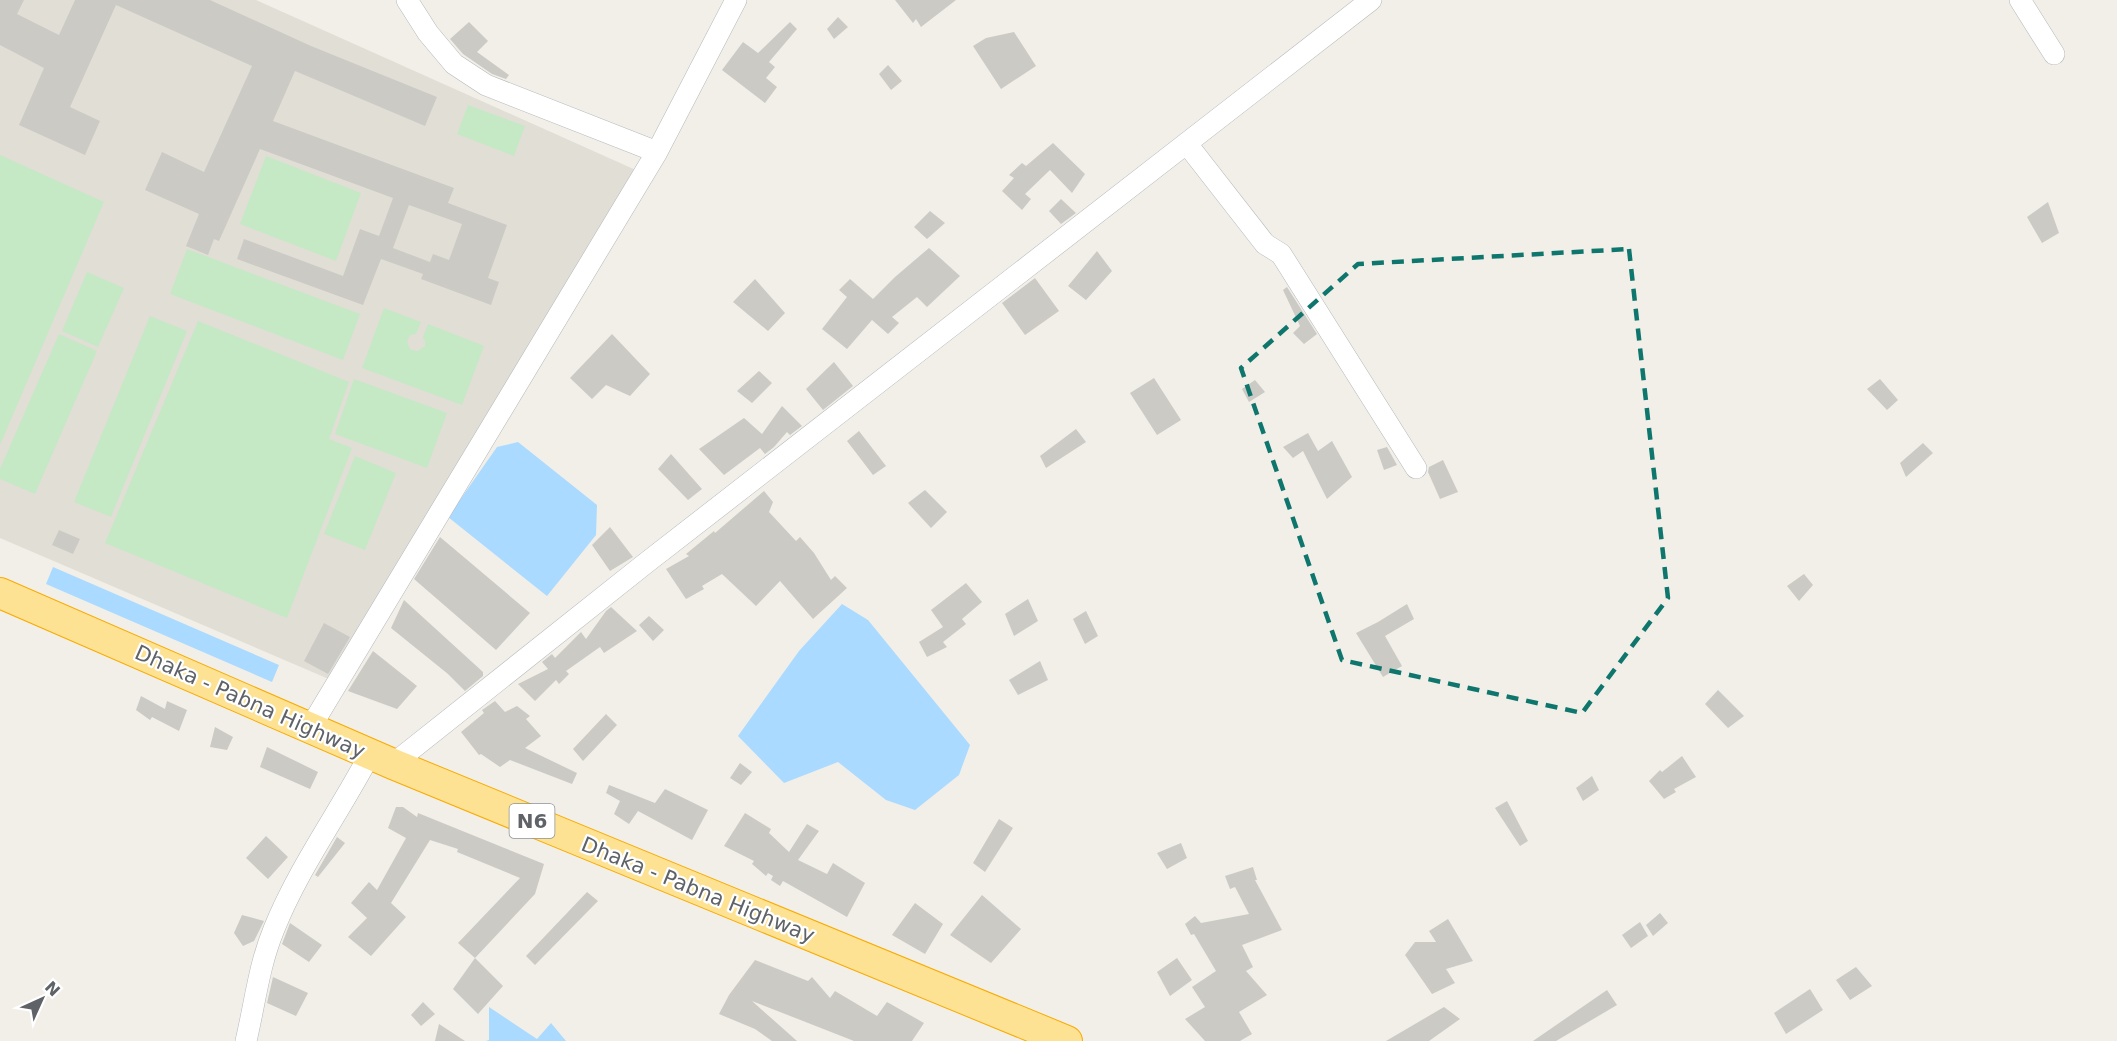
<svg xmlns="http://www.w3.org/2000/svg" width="2117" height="1041" font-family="'DejaVu Sans',sans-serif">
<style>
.education{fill:#e1ded6}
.green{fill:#c5e8c5}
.water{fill:#aadaff}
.building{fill:#cccac5;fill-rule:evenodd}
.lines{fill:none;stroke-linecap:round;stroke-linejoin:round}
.minor-casing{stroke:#b5b8bc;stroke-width:22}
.highway-casing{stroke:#f9ab00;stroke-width:32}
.minor{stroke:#fff;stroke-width:21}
.highway{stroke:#fde293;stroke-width:30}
.marked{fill:none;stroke:#0f766e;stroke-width:4.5;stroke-dasharray:12 8;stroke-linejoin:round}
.labels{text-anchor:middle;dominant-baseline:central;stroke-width:4.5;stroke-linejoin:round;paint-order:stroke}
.shield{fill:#fff;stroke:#8f9295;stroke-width:1.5}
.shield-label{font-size:20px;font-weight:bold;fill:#5f6368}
.street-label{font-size:21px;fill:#5f6368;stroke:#fff}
</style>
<rect width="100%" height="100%" fill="#f1efe8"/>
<!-- education -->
<path class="education" d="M0 0H256L638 171 331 680 0 538Z"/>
<!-- green -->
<path class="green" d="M468 105 525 126 514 156 457 134Z
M0 155 104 202 0 445Z
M266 156 361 193 336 261 240 224Z
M187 249 360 314 343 360 170 294Z
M87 272 124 288 98 347 62 331Z
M384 308 421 322 416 334 410 335C406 342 407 344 411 350L418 351 425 346V341L423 337 428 324 484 346 462 405 362 368Z
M150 316 187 331 111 517 74 502Z
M198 321 349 382 329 439 352 448 287 618 105 543Z
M59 334 97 351 35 494 0 479V469Z
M354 379 447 413 427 468 335 434Z
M355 456 396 473 365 550 324 534Z"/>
<!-- water -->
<path class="water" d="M518 442 597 505 596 535 547 596 448 517 497 447Z
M53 567 279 665 272 682 46 584Z
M842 604 868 620 970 745 959 775 915 810 886 800 838 762 784 783 738 736 799 651Z
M489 1007 537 1039 551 1023 566 1041H486L489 1040Z"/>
<!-- building -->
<path class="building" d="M0 0H24L17 14 59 35 75 0H210L311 46 437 97 425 126 295 71 273 121 454 188 448 203 507 225 488 278 499 282 491 305 421 279 423 274 381 259 363 305 237 259 244 239 343 276 360 229 379 236 393 198 260 149 219 241 214 239 208 255 186 246 199 214 145 190 162 152 204 172 252 66 116 5 70 107 100 121 85 155 19 125 44 68 0 45ZM409 205 462 224 449 260 433 254 430 262 393 248Z
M895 0H956L921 27 916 19 913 23Z
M838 17 848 27 834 39 827 29Z
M469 22 488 41 477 52 509 75 506 79 492 74 463 54 450 39Z
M790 22 797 29 769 62 775 67 766 78 777 87 765 103 722 70 743 42 758 53Z
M1014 32 1036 66 1001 89 973 46 986 38Z
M888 65 902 81 891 90 879 74Z
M1053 143 1085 174 1072 193 1050 170 1025 194 1031 199 1022 210 1002 191 1014 178 1009 175 1022 163 1026 166Z
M1061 199 1076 213 1061 224 1049 211Z
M2048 202 2059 233 2042 243 2027 217Z
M930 211 945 223 927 239 914 227Z
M929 248 960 276 927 307 917 297 892 317 899 323 888 334 872 320 847 349 822 329 847 297 839 290 850 279 873 299 895 277Z
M1097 251 1112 271 1086 300 1068 286Z
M1035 278 1059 311 1025 335 1002 303Z
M755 279 785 313 768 331 733 302Z
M1287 287 1317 334 1304 344 1293 333 1300 326 1283 290Z
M612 334 650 374 630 396 606 385 592 399 570 378Z
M834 362 853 386 823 410 806 389Z
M759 371 772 383 752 403 737 391Z
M1154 378 1181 420 1157 435 1130 393Z
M1880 379 1898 400 1887 410 1867 389Z
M1255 380 1265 392 1249 402 1242 389Z
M782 406 802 426 790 435 787 432 774 447 765 454 760 448 724 475 699 449 744 418 762 434Z
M1076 429 1086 442 1046 468 1040 456Z
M859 431 886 466 873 475 847 441Z
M1308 433 1318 451 1332 441 1352 477 1327 499 1303 451 1293 458 1283 447Z
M1923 443 1933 453 1906 477 1900 463Z
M1387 447 1397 465 1384 470 1377 450Z
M671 454 702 489 688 500 658 469Z
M1443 460 1458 492 1440 499 1428 472 1429 467Z
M925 490 947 512 931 528 908 503Z
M764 491 773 502 769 512 796 541 800 537 814 553 831 580 835 576 847 588 813 619 780 581 756 606 722 574 702 586 704 589 686 599 666 569 689 556 686 554 714 531 715 533Z
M610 527 633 557 610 571 592 545Z
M59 530 80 539 73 554 52 545Z
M440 537 530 613 496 650 414 579Z
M1804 574 1813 585 1799 601 1787 586Z
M966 583 982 602 962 619 966 624 943 642 947 647 927 657 919 642 943 627 931 610Z
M1028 599 1038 621 1014 636 1005 614Z
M404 600 483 672V676L465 691 448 674 391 628Z
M1407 604 1414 619 1385 636 1402 666 1383 677 1356 633 1378 622Z
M611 607 637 631 604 653 600 647 566 671 569 674 559 684 556 680 535 701 518 684 548 669 542 662 552 654 555 658 581 632 586 639 606 611Z
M1086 611 1098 636 1085 644 1073 619Z
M649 616 664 630 653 641 639 625Z
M324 623 350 637 328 674 304 661Z
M373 651 417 686 397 709 348 691Z
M1040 661 1048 680 1018 695 1009 680Z
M1718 690 1744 716 1728 728 1705 704Z
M141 696 165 709 167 701 187 710 179 731 152 717 150 720 136 710Z
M495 701 505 712 517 706 530 716 526 719 541 736 525 748 577 773 572 784 510 760 500 767 481 754 479 755 461 732 484 713 482 710Z
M606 714 617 725 583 761 573 749Z
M215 727 233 737 227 750 210 747Z
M267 747 318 772 310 789 260 767Z
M1682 756 1696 777 1674 789 1676 792 1664 799 1649 781 1660 770 1662 772Z
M740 763 752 772 741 785 730 778Z
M1592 776 1599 790 1583 801 1576 788Z
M609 785 655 803 665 789 708 810 692 840 638 811 629 824 614 814 620 801 606 793Z
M1507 801 1528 841 1520 846 1495 808Z
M396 807H403L417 817 418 813 544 864 535 894 475 958 458 943 520 878 457 852 458 849 430 840 391 903 406 917 371 956 348 937 367 918 351 903 369 882 377 890 406 838 388 828Z
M745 813 771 829 769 833 789 852 807 824 819 831 798 860 827 874 833 863 865 883 847 917 783 881 780 886 771 880 773 876 768 873 766 876 752 864 754 861 724 846Z
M999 819 1013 828 985 872 973 863Z
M266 836 288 857 268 879 246 858Z
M337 837 345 843 318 877 315 875Z
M1181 843 1187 858 1167 869 1157 853Z
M1253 867 1257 880H1255L1282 930 1242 945 1253 967 1246 971 1267 995 1239 1012 1252 1034 1240 1041H1205L1185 1019 1205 1007 1192 987 1216 971 1194 934 1191 935 1185 924 1195 916 1201 923 1249 914 1235 887 1230 889 1225 876Z
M587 892 598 901 535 965 526 956Z
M982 895 1021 929 991 963 950 935Z
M915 903 943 924 925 954 892 935Z
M1660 913 1668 923 1653 936 1646 925Z
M242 915 264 921 254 941 243 946 234 933Z
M1448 919 1473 961 1446 969 1455 983 1432 994 1405 955 1415 942H1436L1429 931Z
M1640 922 1648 936 1631 948 1622 935Z
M290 923 322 945 309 962 282 944Z
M475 958 503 986 478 1014 453 989Z
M1177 958 1192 980 1170 996 1157 972Z
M755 960 808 981 812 977 830 998 835 991 877 1016 887 1002 924 1023 912 1041H854L752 1001 797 1041H772L755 1029 719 1014 729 995Z
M1856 967 1872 986 1850 1000 1836 980Z
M273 977 308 993 296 1016 267 1003Z
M1810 989 1823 1010 1786 1034 1774 1013Z
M1607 990 1617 1005 1556 1041H1533Z
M423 1002 435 1014 421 1026 411 1015Z
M1444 1007 1460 1019 1429 1041H1386Z
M439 1024 465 1041H435Z"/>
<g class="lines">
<defs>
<path id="minor" d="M407 0 428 33 454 64 486 85 657 152
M2020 0 2054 54
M1187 144 1265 244 1281 254 1416 468
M310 728 657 152 736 0
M393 764 646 563 1371 0
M246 1041C255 1003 259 965 274 929 299 867 339 813 370 754"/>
<path id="highway" d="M0 593 393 764 1067 1041"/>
</defs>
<!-- minor casing -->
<use href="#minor" class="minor-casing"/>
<!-- highway casing -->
<use href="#highway" class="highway-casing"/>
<!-- minor -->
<use href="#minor" class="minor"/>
<!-- highway -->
<use href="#highway" class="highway"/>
</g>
<!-- marked area -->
<path class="marked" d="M1629 249 1668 598 1582 713 1342 660 1241 368 1358 264Z"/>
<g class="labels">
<!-- shield labels -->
<rect class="shield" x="509.5" y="804" width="45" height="34" rx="4.5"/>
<g class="shield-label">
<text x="532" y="821">N6</text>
</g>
<!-- street labels -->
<g class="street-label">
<text transform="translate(250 702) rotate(24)">Dhaka - Pabna Highway</text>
<text transform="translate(698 890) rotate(22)">Dhaka - Pabna Highway</text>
</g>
</g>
<!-- north arrow -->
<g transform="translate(42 999) rotate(45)" stroke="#ffffff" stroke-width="4.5" paint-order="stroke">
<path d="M0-4.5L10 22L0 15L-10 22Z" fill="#5f6368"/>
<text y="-9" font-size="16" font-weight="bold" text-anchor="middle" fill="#5f6368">N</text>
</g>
</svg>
